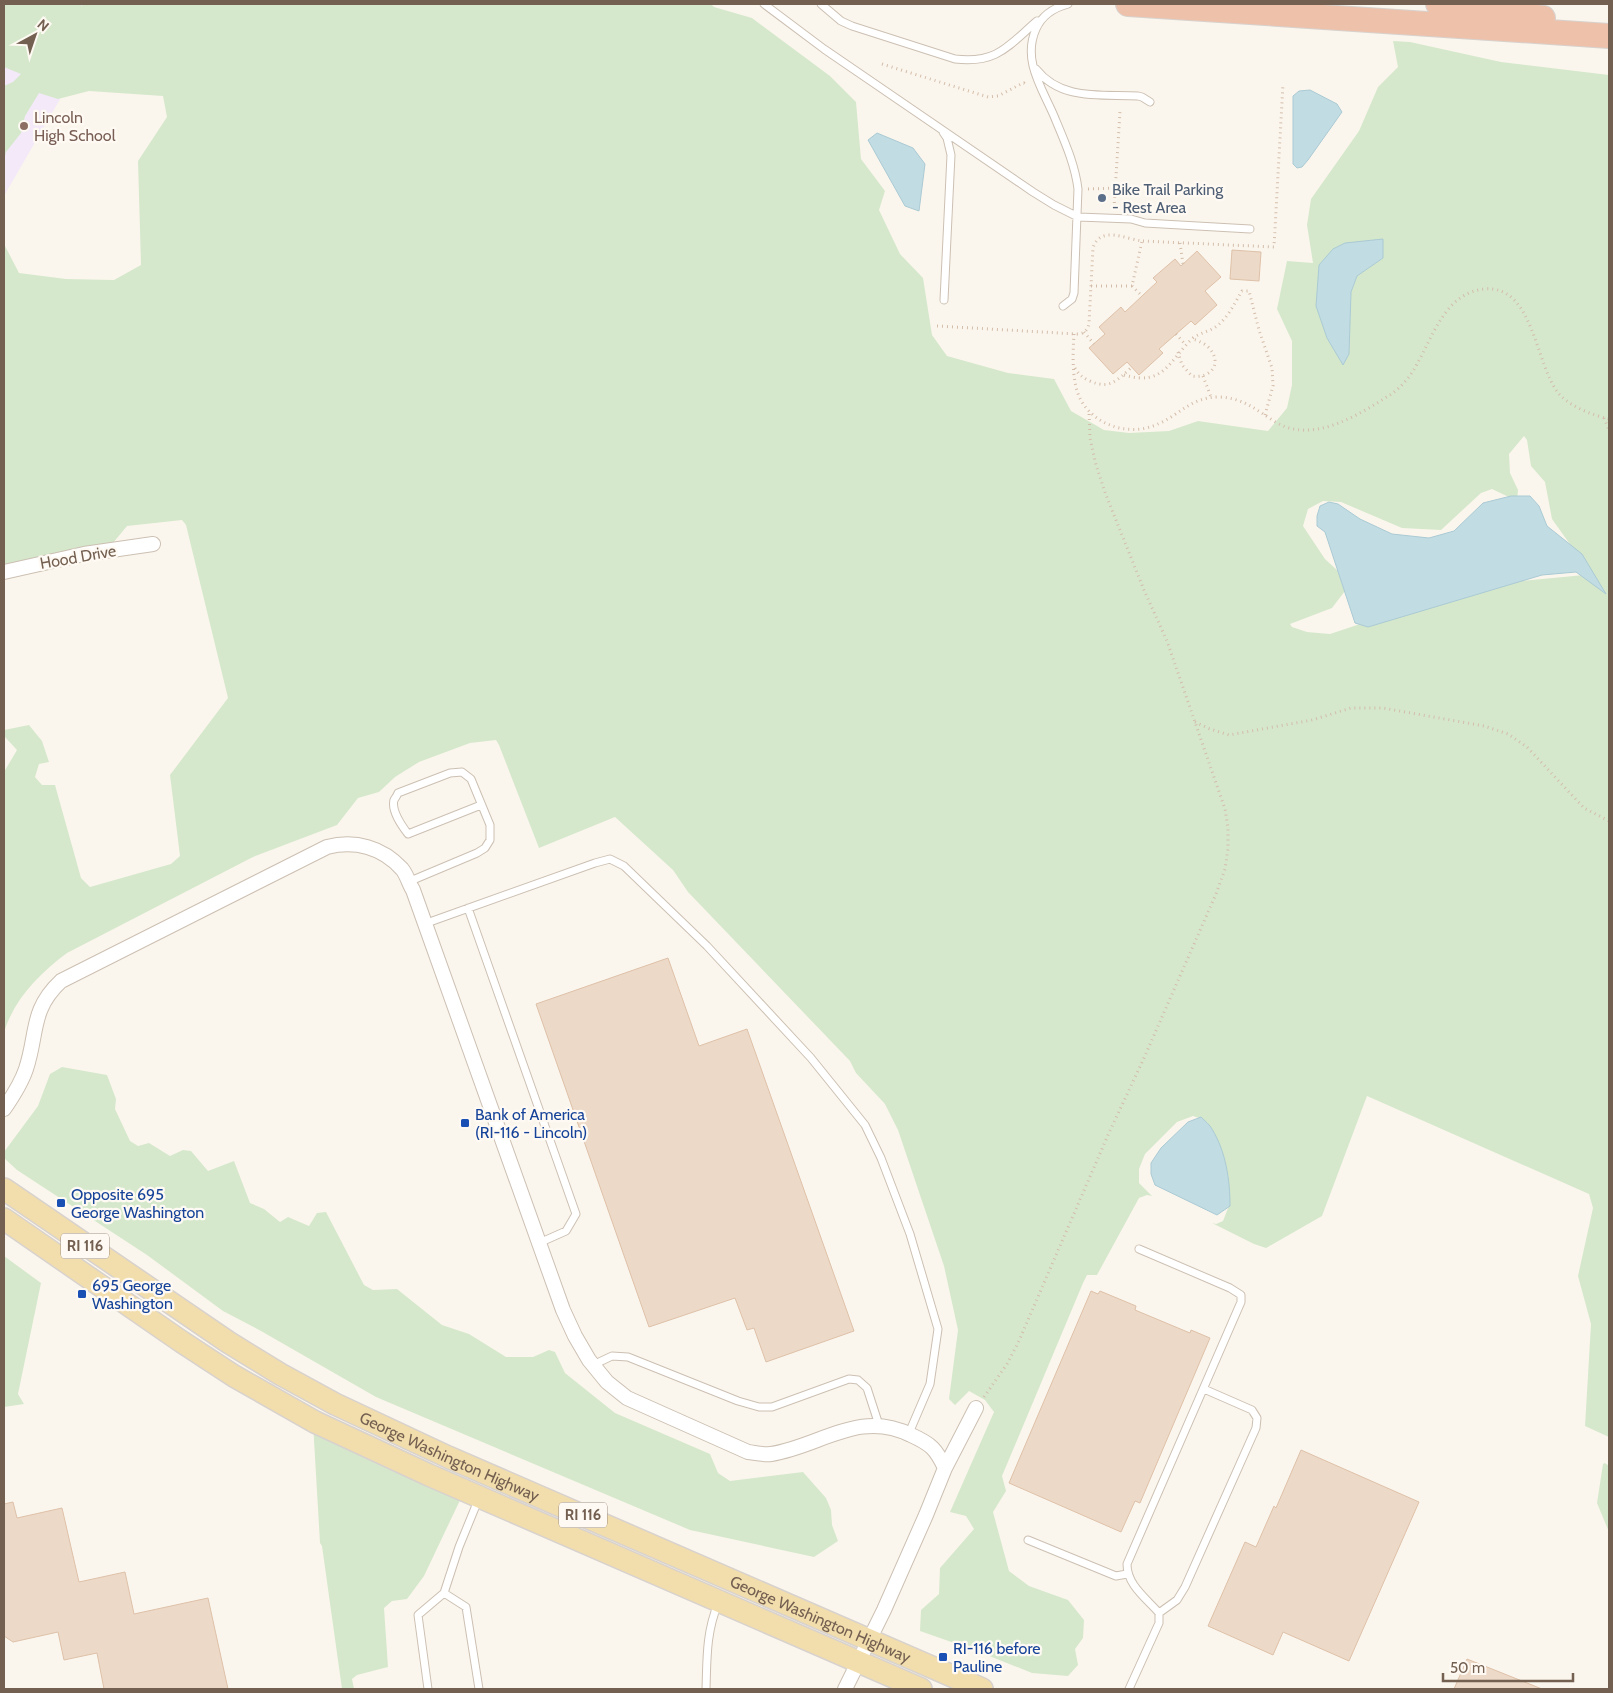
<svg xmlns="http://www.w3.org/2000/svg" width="1613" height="1693" font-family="Cabin,sans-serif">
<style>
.education{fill:#f3e9f8}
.green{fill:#d5e8cc;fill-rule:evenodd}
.water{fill:#c2dce3;stroke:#aacad4}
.building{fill:#edd9c7;stroke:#dec1a9}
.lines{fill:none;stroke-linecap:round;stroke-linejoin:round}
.lane-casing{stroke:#ccc0b3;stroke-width:9}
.street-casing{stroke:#ccc0b3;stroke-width:16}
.primary-casing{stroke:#d8d2ce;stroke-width:24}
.highway-casing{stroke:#d8d2ce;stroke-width:26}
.path{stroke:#d3bdaa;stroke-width:3;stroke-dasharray:1 4;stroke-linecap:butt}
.lane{stroke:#fff;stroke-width:7}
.street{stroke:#fff;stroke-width:14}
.primary{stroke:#f2ddad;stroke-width:21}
.highway{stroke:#eec1ab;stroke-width:24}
.education-dot{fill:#8d6e63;stroke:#fefaf3;stroke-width:2}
.service-dot{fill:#5c6f8a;stroke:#fefaf3;stroke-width:2}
.transit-dot{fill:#1a4fb4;stroke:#fefaf3;stroke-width:2}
.labels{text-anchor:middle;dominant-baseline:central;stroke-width:4.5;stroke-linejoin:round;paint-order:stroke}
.shield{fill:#fefaf3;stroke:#9d8e82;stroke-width:1}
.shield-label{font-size:15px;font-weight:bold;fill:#746051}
.education-label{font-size:16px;fill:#785e54;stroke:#fefaf3;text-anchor:start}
.service-label{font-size:16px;fill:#4e5e75;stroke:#fefaf3;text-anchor:start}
.street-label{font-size:16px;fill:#746051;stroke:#fefaf3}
.transit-label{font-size:16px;fill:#164399;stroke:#fefaf3;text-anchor:start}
</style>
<rect width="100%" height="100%" fill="#fbf6ed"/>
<!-- education -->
<path class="education" d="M4 4H98L85 56 4 196Z"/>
<!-- green -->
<path class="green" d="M4 4H81V6L84 4H711L714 7 752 18 830 76 856 102 861 159 885 191 879 210 900 254 923 278 932 335 947 356 1008 373 1054 379 1071 411 1104 430 1129 433 1169 431 1198 421 1268 431 1287 408 1292 385V341L1277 309 1287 261 1313 263 1307 225 1311 199 1359 131 1378 87 1398 67 1393 41 1410 42 1501 62 1609 75V1437L1585 1426 1591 1324 1578 1276 1593 1208 1589 1194 1367 1096 1322 1216 1266 1248 1254 1244 1212 1223 1216 1224 1223 1221 1230 1203 1215 1145 1199 1118 1193 1116 1177 1122 1145 1154 1139 1169V1183L1152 1196 1147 1195 1139 1198 1097 1275H1087L1083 1283 1002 1476 1006 1491 993 1512 1009 1571 1029 1586 1068 1600 1084 1620 1083 1638 1075 1649 1078 1665 1068 1676 1032 1673 977 1651 920 1631 921 1610 939 1594 940 1568 974 1529 966 1516 950 1512 994 1412 985 1400 969 1391 955 1405 949 1399 958 1330 944 1266 898 1130 885 1104 856 1073 850 1061 688 892 673 870 615 817 539 848 499 745 496 740 470 743 419 762 395 777 379 792 358 798 337 825 253 857 67 953C39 974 15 998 4 1032V772L17 750 4 736V730L29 725 42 741 49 762 39 764 35 777 42 785H55L81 878 90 887 171 864 180 856 170 775 228 698 186 525 182 520 127 526 103 555 4 571V236V244L19 273 66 279 114 280 141 265 138 161 167 117 163 96 89 91 58 99 39 93 25 116 21 133 6 152 4 160V86L13 82 21 74 4 67ZM1383 258 1357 276 1351 292 1349 354 1319 266ZM1524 436 1527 440 1531 466 1545 482 1552 519 1589 571 1584 575 1510 582 1369 621 1330 634 1307 632 1292 627 1290 624 1332 608 1351 583 1325 559 1303 526 1308 509 1323 501 1341 502 1402 528 1441 530 1481 493 1492 489 1517 501 1518 490 1510 473 1509 454Z
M62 1067 107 1075 116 1099 115 1109 130 1141 138 1146 149 1143 170 1156 183 1150 191 1151 208 1171 234 1161 250 1203 264 1209 280 1222 288 1217 309 1226 317 1213 326 1212 364 1285 373 1290 397 1289 442 1325 469 1334 506 1357H533L549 1350 555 1352 565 1373 615 1413 710 1454 718 1473 730 1481 803 1472 826 1498 831 1510 832 1525 838 1541 814 1557 690 1530 376 1397 261 1331 223 1311 147 1255 17 1170 4 1158V1152L38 1106 50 1074Z
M4 1256 41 1283 18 1394 24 1404 4 1407Z
M313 1423 462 1496 424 1576 407 1599 392 1601 384 1608 388 1667 357 1675 352 1679 354 1689H342L322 1546 320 1543Z
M1605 1463 1609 1466V1532L1597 1503 1603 1464Z"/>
<!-- water -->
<path class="water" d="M1310 90 1337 104 1342 112 1308 160 1302 167 1297 168 1293 164V96L1299 91Z
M877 133 913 148 925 164 919 211 905 206 868 140Z
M1383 239V258L1357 276 1351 292 1349 354 1343 365 1327 338 1316 306 1319 265 1333 249 1345 243Z
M1511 496H1530L1539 506 1547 526 1582 554 1606 594 1576 572 1542 575 1368 627 1355 623 1325 532 1317 526V516L1320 506 1329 502 1338 504 1360 519 1392 534 1429 538 1454 531 1483 503Z
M1201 1117C1205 1121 1210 1125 1212 1129 1226 1152 1230 1180 1230 1206L1217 1215 1155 1185 1151 1174V1163L1161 1148 1188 1122Z"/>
<!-- building -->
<path class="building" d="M1232 250 1261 252 1259 281 1230 279Z
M1197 251 1221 277 1205 291 1217 305 1195 325 1191 321 1159 349 1163 353 1139 375 1127 362 1113 374 1089 348 1105 334 1099 327 1121 307 1125 312 1142 296 1157 282 1153 278 1175 259 1181 266Z
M668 958 699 1046 747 1029 854 1331 766 1362 754 1328 747 1330 735 1298 649 1327 536 1004Z
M1091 1291 1098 1294 1100 1291 1136 1306 1135 1310 1190 1333 1191 1330 1210 1338 1140 1503 1135 1501 1121 1532 1009 1483Z
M1301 1450 1419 1502 1349 1661 1283 1632 1273 1655 1208 1626 1245 1542 1256 1547 1274 1506 1276 1508Z
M13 1502 17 1518 62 1508 79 1582 125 1572 134 1614 208 1598 228 1689H104L97 1653 64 1660 58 1632 13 1642 4 1636V1504Z
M1467 1659 1542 1689H1454Z"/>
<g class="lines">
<defs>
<path id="lane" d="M764 4 824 49 1033 192 1054 205 1078 217 1131 219 1145 223 1250 229
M821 4 841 21 852 26 955 59C997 64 1008 46 1037 21
M1036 69C1061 101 1101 94 1138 96L1142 97 1150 102
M943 132 947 138 951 155 944 300
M1063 306 1072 299 1074 293 1078 189C1075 164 1064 140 1054 116 1042 88 1022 60 1036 29 1042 15 1053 8 1068 4
M408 882 477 853 485 848 490 840V825L471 779 462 772 450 773 398 793C397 796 395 798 394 800 391 811 402 826 408 834L481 805
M468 908 576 1214 566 1231 539 1243
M424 924 595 863 610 859 624 866 707 946 811 1058 865 1125 881 1158 910 1234 938 1329 930 1384 909 1433
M593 1365 612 1356 628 1357 738 1401 759 1407H772L849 1379 858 1380 867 1388 879 1425
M1028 1540 1111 1574 1116 1576 1127 1574
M444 1593 466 1607 479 1689
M1159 1613 1177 1600 1185 1587 1256 1428 1257 1418 1252 1410 1204 1389
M428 1689 418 1615 444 1593 459 1547 479 1498
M706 1689C707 1660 706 1632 718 1604
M1129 1689 1159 1623V1613C1146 1598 1127 1585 1127 1564L1241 1302V1295L1230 1288 1139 1249"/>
<path id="street" d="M4 572 84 554 153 544
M4 1109C13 1096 21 1084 26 1069 38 1033 30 1010 61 981L327 847C355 840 382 847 402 869 407 875 409 884 413 890L563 1310 575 1336 589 1360 607 1382 627 1398 748 1452C756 1453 764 1455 771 1454 821 1446 859 1409 911 1435 931 1444 936 1449 945 1468L926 1515 884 1610 845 1689
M945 1468 976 1408"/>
<g id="primary">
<path id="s1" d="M4 1189 228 1342 280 1374 335 1404 448 1457 982 1689"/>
<path d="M4 1219 182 1342 234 1376 315 1422 429 1475 921 1689"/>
</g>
<path id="highway" d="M1128 4 1609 36
M1438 4 1543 18"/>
</defs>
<!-- lane casing -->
<use href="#lane" class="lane-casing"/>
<!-- street casing -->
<use href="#street" class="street-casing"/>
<!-- primary casing -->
<use href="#primary" class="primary-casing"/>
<!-- highway casing -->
<use href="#highway" class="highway-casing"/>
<!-- path -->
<path class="path" d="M882 64 988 97 998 96 1021 84 1024 83 1027 85
M1088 189 1115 188
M1114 208 1120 112
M1180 243 1183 264
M1091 286H1132L1142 241
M1132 286 1142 296
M937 326 1077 334C1084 334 1088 330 1089 323L1093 248C1100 225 1126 239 1142 241L1274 247 1283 84
M1084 332 1094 344
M1074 334C1073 351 1072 370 1076 387 1084 422 1126 439 1158 424 1181 414 1191 397 1219 397 1243 398 1255 409 1274 421 1312 446 1360 414 1393 393 1403 385 1411 376 1417 364 1433 336 1446 292 1485 289 1534 285 1535 365 1559 394 1571 407 1592 415 1609 419
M1176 334 1186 345
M1178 352 1182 365 1192 376C1209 379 1223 365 1210 349 1206 344 1199 341 1193 339
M1075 368C1078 374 1083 378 1090 381 1110 390 1117 380 1132 367
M1124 375C1165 387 1169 360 1193 338 1200 333 1207 332 1214 328 1227 320 1234 304 1242 291H1249L1259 330 1272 368 1273 386 1265 415
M1203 376 1211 397
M1604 418 1609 430
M1195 722 1210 729 1229 735 1312 720 1351 708H1383L1484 726 1508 734 1527 747 1584 808 1609 821
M984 1397 1007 1364 1018 1343 1108 1135 1144 1058 1216 894 1225 869 1228 849V828L1225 809 1167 641 1144 590 1106 495 1096 465 1090 438 1089 411"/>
<!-- lane -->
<use href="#lane" class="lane"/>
<!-- street -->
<use href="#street" class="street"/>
<!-- primary -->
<use href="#primary" class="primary"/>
<!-- highway -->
<use href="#highway" class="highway"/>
</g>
<!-- markers -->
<circle class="education-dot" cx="24" cy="126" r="5"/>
<circle class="service-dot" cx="1102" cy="198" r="5"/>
<g class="transit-dot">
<rect x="460" y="1118" width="10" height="10" rx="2.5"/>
<rect x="56" y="1198" width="10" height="10" rx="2.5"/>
<rect x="77" y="1289" width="10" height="10" rx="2.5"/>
<rect x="938" y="1652" width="10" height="10" rx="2.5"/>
</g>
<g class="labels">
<!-- shield labels -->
<g class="shield">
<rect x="61" y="1233.5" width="48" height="25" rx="4"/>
<rect x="559" y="1502.5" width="48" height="25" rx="4"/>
</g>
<g class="shield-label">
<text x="85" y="1246">RI 116</text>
<text x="583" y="1515">RI 116</text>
</g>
<!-- education labels -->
<g class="education-label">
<text x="34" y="117">Lincoln<tspan x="34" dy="18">High School</tspan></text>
</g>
<!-- service labels -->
<g class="service-label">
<text x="1112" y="189">Bike Trail Parking<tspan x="1112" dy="18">- Rest Area</tspan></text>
</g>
<!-- street labels -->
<g class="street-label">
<text transform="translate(78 557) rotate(-10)">Hood Drive</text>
<text stroke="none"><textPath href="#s1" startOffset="521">George Washington Highway</textPath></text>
<text stroke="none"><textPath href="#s1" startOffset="926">George Washington Highway</textPath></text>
</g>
<!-- transit labels -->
<g class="transit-label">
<text x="475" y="1114">Bank of America<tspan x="475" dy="18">(RI-116 - Lincoln)</tspan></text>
<text x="71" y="1194">Opposite 695<tspan x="71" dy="18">George Washington</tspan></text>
<text x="92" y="1285">695 George<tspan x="92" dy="18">Washington</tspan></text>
<text x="953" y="1648">RI-116 before<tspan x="953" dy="18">Pauline</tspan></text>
</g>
</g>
<!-- border -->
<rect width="1613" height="1693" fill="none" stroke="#746051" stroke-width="10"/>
<!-- north arrow -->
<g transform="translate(35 35) rotate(40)" stroke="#fefaf3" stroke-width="4" paint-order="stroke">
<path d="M0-4L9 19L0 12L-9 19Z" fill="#746051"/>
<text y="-8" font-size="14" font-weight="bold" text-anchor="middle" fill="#746051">N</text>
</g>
<!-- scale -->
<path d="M1443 1673v8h130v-8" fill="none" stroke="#746051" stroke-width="2.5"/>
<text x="1450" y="1673" font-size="15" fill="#746051" stroke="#fefaf3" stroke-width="4" paint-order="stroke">50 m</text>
</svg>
